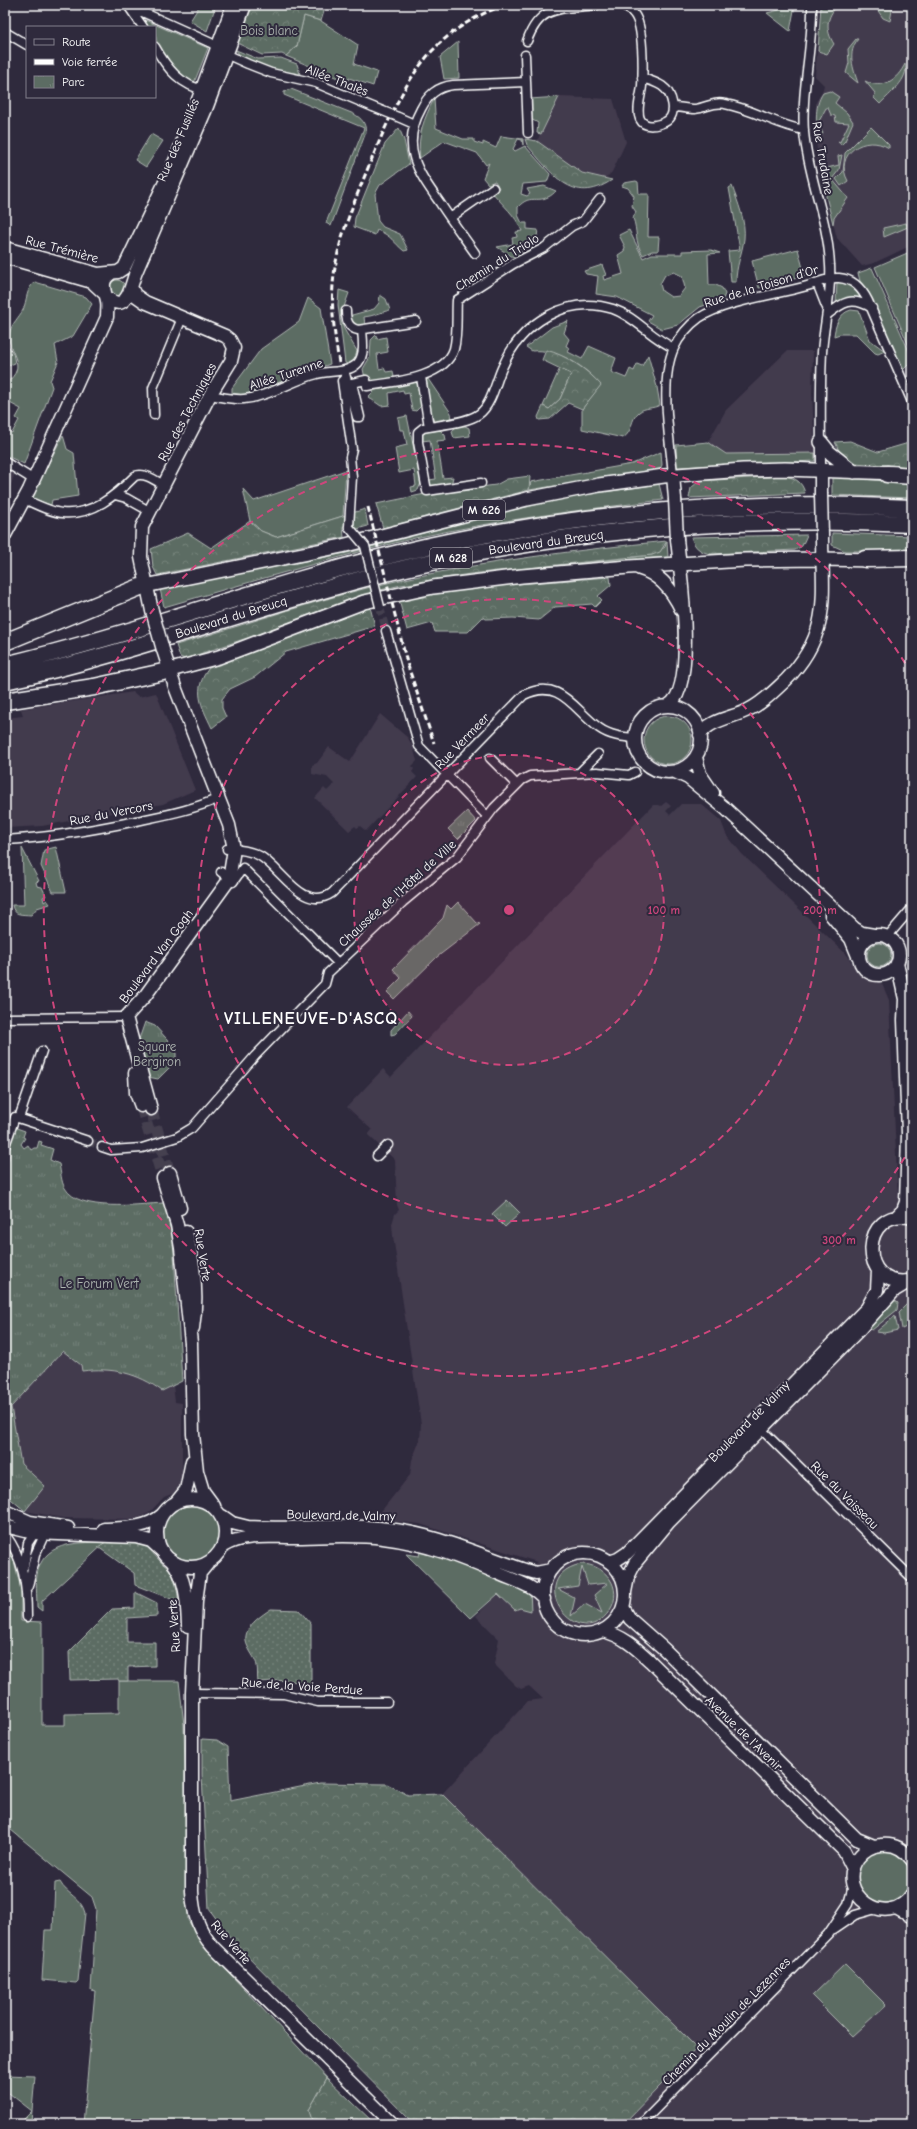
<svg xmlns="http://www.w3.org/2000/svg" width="917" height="2129" font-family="'Comic Neue',sans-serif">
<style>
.built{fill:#433a4e}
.grass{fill:#5c6c63;stroke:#aeb6b1;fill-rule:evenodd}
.forest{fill:url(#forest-crowns);stroke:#aeb6b1}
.park{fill:url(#park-tufts);stroke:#aeb6b1}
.garden{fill:url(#garden-dots);stroke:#aeb6b1}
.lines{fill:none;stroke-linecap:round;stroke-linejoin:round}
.street-tunnel{stroke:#443f50;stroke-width:8;stroke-dasharray:8 4;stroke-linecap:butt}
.secondary-tunnel{stroke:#443f50;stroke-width:12;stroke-dasharray:12 6;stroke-linecap:butt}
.street-casing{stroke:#fff;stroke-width:11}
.secondary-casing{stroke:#fff;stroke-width:15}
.primary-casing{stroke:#fff;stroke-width:16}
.highway-casing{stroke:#fff;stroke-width:19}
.street{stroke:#2f2a3d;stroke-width:8}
.secondary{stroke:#2f2a3d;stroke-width:12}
.primary{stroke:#2f2a3d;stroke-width:13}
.highway{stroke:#2f2a3d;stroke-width:16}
.rail{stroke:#fff;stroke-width:3;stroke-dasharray:6 3;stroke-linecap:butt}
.street-bridge-casing{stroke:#fff;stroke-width:11;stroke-linecap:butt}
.secondary-bridge-casing{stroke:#fff;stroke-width:15;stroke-linecap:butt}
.street-bridge{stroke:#2f2a3d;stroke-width:8}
.secondary-bridge{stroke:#2f2a3d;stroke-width:12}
.ring{fill:none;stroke:#ce467c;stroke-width:2;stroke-dasharray:7 5}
.labels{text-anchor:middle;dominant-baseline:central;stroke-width:4;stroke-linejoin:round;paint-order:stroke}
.shield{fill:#2f2a3d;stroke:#c1bfc5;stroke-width:1}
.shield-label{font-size:12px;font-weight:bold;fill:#fff}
.park-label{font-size:13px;fill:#aeb6b1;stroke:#2f2a3d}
.street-label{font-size:13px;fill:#fff;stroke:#2f2a3d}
.district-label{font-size:17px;font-weight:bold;letter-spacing:1px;fill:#fff;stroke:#2f2a3d}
.centre{fill:#ce467c;stroke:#2f2a3d;stroke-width:2}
.ring-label{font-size:12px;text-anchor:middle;font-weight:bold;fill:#ce467c;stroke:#2f2a3d;stroke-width:4;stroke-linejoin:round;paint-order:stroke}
</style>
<defs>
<pattern id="forest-crowns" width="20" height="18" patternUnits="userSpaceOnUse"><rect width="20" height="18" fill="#5c6c63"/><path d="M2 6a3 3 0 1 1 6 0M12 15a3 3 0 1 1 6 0" fill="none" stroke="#74827a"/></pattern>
<pattern id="park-tufts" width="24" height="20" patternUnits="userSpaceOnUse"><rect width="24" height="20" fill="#5c6c63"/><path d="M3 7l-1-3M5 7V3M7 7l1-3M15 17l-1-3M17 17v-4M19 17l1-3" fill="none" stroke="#74827a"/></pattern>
<pattern id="garden-dots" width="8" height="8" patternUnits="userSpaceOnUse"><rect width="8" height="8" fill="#5c6c63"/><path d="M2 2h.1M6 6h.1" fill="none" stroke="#74827a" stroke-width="1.8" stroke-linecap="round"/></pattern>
</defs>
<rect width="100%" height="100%" fill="#2f2a3d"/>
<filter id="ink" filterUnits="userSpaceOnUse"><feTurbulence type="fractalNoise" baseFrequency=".025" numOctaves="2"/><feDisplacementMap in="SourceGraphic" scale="8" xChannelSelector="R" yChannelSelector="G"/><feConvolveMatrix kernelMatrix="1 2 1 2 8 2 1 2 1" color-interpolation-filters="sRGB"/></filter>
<g filter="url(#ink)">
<!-- built -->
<path class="built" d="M821 5H912V245L874 263 862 266 837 238 816 158 819 157 816 144V102L822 92 824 85 815 76Z
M559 97 613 99 626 142 612 172 606 178 582 173 537 141Z
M787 351H813L812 394 815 453 726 454 708 442 726 410Z
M5 468 15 473 5 502Z
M133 692 139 697 156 693 195 790 163 804 42 826 5 828V718L23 716 21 709Z
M380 714 408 738 413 747 417 761 412 766 414 769 412 772 417 777 366 831 360 826 357 828 355 826 349 831 315 798 324 788 327 791 334 784 327 777 312 774V765L317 763 329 747 350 762Z
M666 802 671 806 666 811 670 815 681 804H701L721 821 726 834 742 854 848 956 855 968 882 984 889 1000 898 1199 912 1201V2124H623L697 2048 442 1794 528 1701 543 1699 529 1686 521 1689 516 1686 494 1664 499 1639 476 1616 498 1594 537 1562 420 1524 375 1519 410 1475 412 1460 420 1440 421 1424 393 1236 392 1224 395 1214 399 1210 397 1205 395 1160 368 1135 372 1130 347 1107 383 1069 391 1077 653 805H659L661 806Z
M63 1351 81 1365 82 1371 107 1370 125 1372 143 1378 162 1391 173 1385 175 1402 182 1403V1475L178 1488 172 1494 164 1497 149 1513 136 1519 63 1518 25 1511 45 1486 21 1464 11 1407Z"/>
<!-- grass -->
<path class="grass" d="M200 5H216L207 31 190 21Z
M874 5H893L890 21 883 18Z
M304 16 321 21 358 45 354 64 377 72 373 86 349 78 347 82 286 56 297 46Z
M145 20 208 48 194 83C171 71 155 53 155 27H147Z
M856 39H858C847 53 853 68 858 83L846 73 849 63 848 49Z
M458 42 459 78 444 79 440 57Z
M236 50 258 59 281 58 297 64 300 74C282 71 246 67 236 50Z
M905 64C910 79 889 94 880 104L874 98 875 93 865 81C883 90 897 80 905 64Z
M291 89 354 114C362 119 365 122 366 132L331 226 326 223 364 128 284 95V92Z
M830 91 839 97 835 103 847 113 853 122 845 141 841 145 838 141 840 142 849 123 836 122 835 116 831 115 828 108H826L817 125 823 133 818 142C817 125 813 108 823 93Z
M559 97 541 134 537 133 538 123 531 119 530 99Z
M434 99 436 128 463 139H474V142L483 145V142L496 148 501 136 523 139V145L522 140 518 139 513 149 515 151 525 146 550 174 547 182 523 184 521 194 527 196 530 194 527 189 544 186 556 191C554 193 551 196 548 197 536 203 530 194 518 207V215L522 223H527V229L538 230 536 243 532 248 523 249 520 254 513 257 497 247 513 244 512 238 517 237 516 232 522 231C515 214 503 206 493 193L499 188 495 181 488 184 483 178 489 163 486 165 477 153 444 141 420 158C417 135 424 119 434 99Z
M871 127 889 145V148C865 133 833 154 848 181L841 186 836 179 843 172 845 153Z
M399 128 404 140 409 164 380 185 375 194 378 221 383 227 400 234 408 250 404 251C393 242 392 236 377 230L375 235 354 227 355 218 385 144Z
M151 134 163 141 146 167 135 160Z
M842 155 839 170 832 179 848 198 834 218 833 224 819 168 822 167 823 169 839 165 838 156Z
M636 181 638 182 639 194H649L648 237H659L658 251H652L643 255C634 241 638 231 633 218L636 212 632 206 634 196 628 188 622 186 624 183Z
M732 186C738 203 746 221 744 239 742 254 736 266 736 282H731L728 251 740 250 729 188Z
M906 223 908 227 884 237 883 228Z
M629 230 643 258 652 254H682V251L711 250 720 253 708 254 709 285H716L722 288 725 294 723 299 700 307 678 325 662 329 648 321 652 315 617 297 596 294 598 276 586 274 584 271 602 265 606 275 603 276 604 280 623 274 618 255 624 251 625 247 619 235ZM674 272 682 276 685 288 679 296 671 297 662 291 660 284 665 275Z
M798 249 805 276 759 288 752 261Z
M912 251V350L911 351 875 267Z
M872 268 912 358 911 362 903 370 869 293 860 281 858 273Z
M109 288a8 8 0 1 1 16 0a8 8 0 1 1-16 0Z
M837 281 856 288 862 298 850 297 836 303Z
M35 282 86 297 92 304 73 336 55 345 58 362 50 381 52 387 24 464 5 455V429L12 433 19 420 16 418 21 409 6 401 5 402V384C32 364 4 352 10 331 12 324 19 317 23 310 27 301 26 288 35 282Z
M339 290 349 293 340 318 344 329 357 351 355 359 348 364 345 363 338 305Z
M380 295 386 299 390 310C381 312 374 316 364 317L365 325 355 326 351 320 352 315 374 309 379 303Z
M308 298 321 308 330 364 244 395 232 393V388L261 349 299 322Z
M851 310 859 311 870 340 885 351 878 354 875 353 856 334H840L834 336C835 326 839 313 851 310Z
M568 321 564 333 569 339 566 346 570 348 568 352 582 359 589 346 616 358 611 372 626 378 630 369 634 371 637 364 642 366 648 355 657 387 660 405C653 409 645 407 639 412 630 419 633 432 623 438L582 429V409L600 385C586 366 556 348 532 351L526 347 552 327Z
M376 335 377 339 386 337 388 352 377 354 379 369 384 368 386 372 393 371 394 377 366 383 363 369 370 357 371 340Z
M560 368 571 374 560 399 549 409 543 406Z
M428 379 451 413 452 419 435 422 429 414 425 382Z
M415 382 419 385 422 405 416 411 412 410 409 393 404 394 403 390 389 393 390 405 381 406 368 397 375 390Z
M407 416 421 483 418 490 412 492 411 487 416 486 414 470 399 473 395 448 407 445 404 430H400L398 418Z
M456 426H465L469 428 470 436 454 438 452 432Z
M440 430 445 435 446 440 437 441 443 478 453 477 451 485 431 487 429 480 436 479 430 440 422 441V435L426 432Z
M63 435 67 449 74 453 78 496 52 500 51 505 31 498Z
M708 442 726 454 815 453V461L677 467 676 445Z
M661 452 662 465 660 469 529 490 531 482 632 464Z
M346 470 343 516 276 537 261 531 250 521 243 489 254 501Z
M832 477 912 483V498L832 495Z
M659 484 663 500C580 510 497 520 415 538 331 558 247 583 164 607L160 589 356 551 503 512 578 496Z
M832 533 912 536V551H845L832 545Z
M667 541 668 557 536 568 652 555 665 547Z
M644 740a24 24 0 1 1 48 0a24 24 0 1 1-48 0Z
M56 847 66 892H53L41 866 44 850Z
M22 848 39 881 36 882 37 886 42 887 46 896 43 897 44 902 47 900 50 904 37 908 31 915C21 914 14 916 12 905H24Z
M458 902 477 923 480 924 437 957 394 999 387 992 401 978 393 969 443 918 447 905 451 909Z
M867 955a12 12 0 1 1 24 0a12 12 0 1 1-24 0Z
M408 1011 412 1016 395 1034 391 1035V1030Z
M892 1298 898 1303 897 1310 872 1330 868 1328Z
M912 1299V1324L902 1329 899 1312Z
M895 1316 898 1330 884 1333 876 1332Z
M163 1533a28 28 0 1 1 56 0a28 28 0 1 1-56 0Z
M106 1542 42 1601V1611L37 1607C37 1596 35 1581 38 1570 47 1540 81 1543 106 1542Z
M421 1549 530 1590 531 1611 520 1608 515 1610 498 1594 471 1618 406 1554 419 1556Z
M5 1550 12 1553 21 1589V1621L42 1622V1725H65V1714L119 1713V1681H179L184 1725 188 1920 203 1945 327 2078 309 2110 313 2124H83L95 1991 91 1990 96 1909 92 1897 5 1825Z
M581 1564C605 1564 624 1588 610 1610 578 1658 521 1577 581 1564ZM582 1567 588 1585 608 1583 594 1595 602 1613 585 1604 571 1616 575 1598 558 1589 578 1586Z
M858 1877a26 26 0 1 1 52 0a26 26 0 1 1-52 0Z
M60 1882C67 1895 81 1897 85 1913L78 1981 76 1983 42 1980 45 1930H53L55 1883Z
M845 1964 886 2005 852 2036 812 1996Z
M5 2075 35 2076 31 2122 43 2124H19L32 2111 5 2090Z"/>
<!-- forest -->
<path class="forest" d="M250 5H326L321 21 304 16 297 46 286 56 282 54 262 55 239 44 238 41Z
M821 5H838C826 17 825 30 834 44L827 54 818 51Z
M525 139 537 141 582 173 612 180C572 207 551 172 527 145Z
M546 350C566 355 588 370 601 385L582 409 568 403 550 419 539 420 538 417 543 406 549 409 560 399 571 374 542 360Z
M850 441 878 452 912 442V467L854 463 841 455 835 442Z
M530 476 529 490 383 528 376 504 425 494 496 485 507 479Z
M785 476C796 478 802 482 805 493L689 498 691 488 699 481Z
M365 509 368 526 357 529 353 525 343 527 344 537 157 575 153 567 151 549 188 533 211 548 250 521 261 531 276 537Z
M807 535 802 546 795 550 711 554C700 552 695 548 691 537Z
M667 541 660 552 652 555 470 574 401 585 364 594 247 638 185 659 180 657 176 645C250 623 324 597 400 580 488 561 577 550 667 541Z
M610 577 611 585 598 596 602 600 595 607 592 604 555 607 539 620 513 618 486 619 483 617 468 632H435L432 623 407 630 399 600 477 587Z
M370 607 375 626 286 652 255 677 230 689 222 699V708L226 717 212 728C201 705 192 690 209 668Z
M202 1739 217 1740 228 1747 230 1801 320 1783 387 1784 408 1795 442 1794 697 2048 623 2124H414L233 1941 209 1909 202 1775Z
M327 2078 375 2124H313L309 2110Z"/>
<!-- park -->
<path class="park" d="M775 5H795L790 31 767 13 779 10V5Z
M5 341 13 353 15 363 5 367Z
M467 811 476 821 458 839 448 829Z
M145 1022 155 1026 176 1049V1061L158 1079 148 1077 138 1042Z
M8 1125 25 1131 23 1137 25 1138 21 1144 24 1148 28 1145 31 1150 34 1148H37L39 1141 42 1142 41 1145 53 1149 50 1160 59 1164C61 1172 61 1182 65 1188 79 1213 139 1204 164 1203L173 1239 182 1381 162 1391C138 1373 112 1367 82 1371L81 1365 63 1351 11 1407 21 1464 45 1486 25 1511 5 1494V1167C14 1154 8 1140 8 1125Z
M507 1200 520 1213 505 1227 492 1214Z"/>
<!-- garden -->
<path class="garden" d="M121 1541C145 1541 144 1544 160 1561 162 1564 166 1566 169 1569 176 1578 177 1591 179 1602L135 1585 134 1573 98 1547 106 1542Z
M135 1592 157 1603V1616L127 1618V1642H155V1666L128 1667V1681H119L118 1679 70 1680 69 1652 112 1609 135 1608Z
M271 1609 299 1610 311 1624V1686L289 1680 258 1682C257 1677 258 1671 257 1666 256 1659 251 1654 248 1647 239 1630 259 1617 271 1609Z"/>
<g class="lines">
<!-- street-tunnel -->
<path class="street-tunnel" d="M380 607 386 631
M88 1141 102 1147"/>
<!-- secondary-tunnel -->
<path class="secondary-tunnel" d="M141 1106 163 1178
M151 1109 168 1168"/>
<defs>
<path id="street" d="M127 5 211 43 228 55 248 64 271 73 316 83 373 107
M622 5C626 7 631 10 634 14 644 26 643 70 642 86 641 96 636 110 640 119 645 129 658 125 665 122 679 115 672 93 662 86 656 82 649 80 642 78
M812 5C813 47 801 89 804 132 808 177 828 219 830 265 832 294 824 323 822 352 820 391 821 431 821 470
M129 7 143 27
M5 32 27 45
M527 41C540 4 562 9 596 5
M155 47C166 67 181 87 206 90
M525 55 528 133
M673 107C680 107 688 109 695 109 706 108 714 101 725 104 753 109 776 125 804 130
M398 117 414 124
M450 218 493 188
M475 253C463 236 451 220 440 203 418 172 400 147 421 109 428 95 437 87 453 85L526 82
M817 283 826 306
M346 311C346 320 348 328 358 330L416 321
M827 315C843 302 852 296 872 308
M344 370 357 417H360L352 383 366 380 367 386C393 382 444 379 454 349 458 334 456 315 457 300L513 264 544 248 572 226 583 221 600 199
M421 377 429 427
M342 381 352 449 350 457 352 477 349 527
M210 395C222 397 233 400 244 399 268 397 293 380 317 374 329 370 348 374 358 363 365 354 363 341 362 330
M154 415 153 388 182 318
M5 462 34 480
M673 475C670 439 659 381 674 348 679 337 689 325 699 318 725 301 776 295 807 286 818 283 827 277 839 278 854 279 862 289 868 301L912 402
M481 483 427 491 418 442V432L423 428C438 425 467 423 479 414 492 405 496 380 503 366 521 324 566 294 613 309 636 317 651 338 674 348
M115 495 126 498 149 511
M24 499C35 504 50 512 62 513 92 516 116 495 135 476 144 472 155 480 163 485
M386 631 419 746 487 816
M490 758 517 785
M580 772 598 754
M5 840C49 838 93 830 136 821 164 815 193 810 219 798
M227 849C239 849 249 850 260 856 282 869 303 913 332 893L524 695C560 677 574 710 599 728 610 736 623 737 635 738
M221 872 233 882 243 868 338 963
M888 936 912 908
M5 1018 126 1017
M19 1118 42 1051
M5 1146 15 1117 88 1141
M102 1147 111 1150 142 1148 177 1137 192 1128 255 1056 325 984 328 973 403 902 457 857 494 808 522 780 530 776 597 772 629 775 635 772
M377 1156 388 1145
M761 1429 912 1578
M5 1534C24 1559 27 1586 27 1617
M24 1566 28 1543 36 1531
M28 1586 35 1555 46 1531
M192 1693 284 1694 318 1702H387
M833 1930 855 1915 876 1909
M641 2124 828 1934 848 1904 853 1886"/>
<path id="secondary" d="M5 248 98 274 118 272 124 268 176 159 233 5
M5 257 92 282 105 294
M132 289 135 295 145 302 225 336 230 340 234 348 231 361 210 395 142 527 141 557 152 611
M106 296C128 317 131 283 136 272L206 109 245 5
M821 470V493
M673 475 675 499
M5 535 29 490 107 317C107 311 108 306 107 301 105 290 99 281 112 273
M667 706C698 692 680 570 677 539
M635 739a33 33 0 1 1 66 0a33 33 0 1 1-66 0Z
M700 735C710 719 733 718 748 710 763 703 774 691 786 680 832 633 822 596 822 535
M696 757 700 774 713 793
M675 772 688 778 726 809 854 928 862 933 874 935
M831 915 851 939 858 956
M859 955a20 20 0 1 1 40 0a20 20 0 1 1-40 0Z
M135 1073 136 1093 141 1106
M151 1109 126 1017 145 996 229 880 234 849 229 825 175 687 163 650
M170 1173 180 1208
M163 1178 177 1225 181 1248 191 1343 193 1434 197 1471 203 1491 214 1506
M896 1217 903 1210 906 1202 908 1134 904 1020 905 999 897 963
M186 1232C194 1262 198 1297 193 1328
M909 1281C857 1289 860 1205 912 1218
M157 1533a34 34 0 1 1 68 0a34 34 0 1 1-68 0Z
M177 1501 186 1490 192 1461
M5 1511 30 1522 68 1528
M222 1516 232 1523 248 1527C294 1530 342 1523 388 1529 435 1534 480 1555 525 1570L536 1573 551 1570
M5 1526 33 1533 136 1537 151 1541 162 1551
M104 1529C124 1528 146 1529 162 1515
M223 1546C243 1534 268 1537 291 1537 321 1537 353 1534 383 1538 425 1543 463 1558 502 1575 516 1581 534 1586 544 1599
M543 1594a41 41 0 1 1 82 0a41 41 0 1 1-82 0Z
M171 1560C187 1578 187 1604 188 1626
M209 1562 200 1573 196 1601 192 1693V1891C193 1913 198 1930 213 1947L393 2124
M609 1562 618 1559 627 1553 867 1308 877 1290 878 1270
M625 1592 628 1577 635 1563 669 1522 858 1331 895 1290 910 1281
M623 1607 630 1619 664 1649 857 1839 874 1846
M602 1631C622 1635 635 1647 650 1661L844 1851 853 1869
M912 1860C905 1850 894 1843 881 1845 871 1846 863 1851 858 1858 833 1893 887 1932 912 1894
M896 1908 912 1917"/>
<path id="primary" d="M821 442 829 452 854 472
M639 568C660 574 673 591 682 610
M140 587 342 546 527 499 599 485 664 476 743 470 785 469 896 473
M163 672 219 657 364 602 433 587 522 576 629 567 745 560 822 559 874 560"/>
<path id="highway" d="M887 474 912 476
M865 559 912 558
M5 642 140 587
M5 665C138 633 266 585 399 553 566 513 741 499 912 508
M5 681C134 653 258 605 385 573 557 530 735 515 912 524
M5 701 94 687 163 672"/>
</defs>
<!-- street casing -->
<use href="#street" class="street-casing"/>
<!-- secondary casing -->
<use href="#secondary" class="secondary-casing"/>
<!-- primary casing -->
<use href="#primary" class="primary-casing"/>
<!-- highway casing -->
<use href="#highway" class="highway-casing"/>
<!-- street -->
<use href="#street" class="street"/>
<!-- secondary -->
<use href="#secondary" class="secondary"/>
<!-- primary -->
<use href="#primary" class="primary"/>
<!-- highway -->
<use href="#highway" class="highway"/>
<!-- rail -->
<path class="rail" d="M339 363C335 337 331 311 333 285 336 242 354 203 370 163 387 124 403 82 433 50 453 29 477 15 504 5
M368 507 407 663 434 743"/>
<defs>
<path id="street-bridge" d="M373 107 398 117
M349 527 365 546 380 607"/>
<path id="secondary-bridge" d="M821 493 822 535
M675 499 677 539
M152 611 163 650"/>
</defs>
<!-- street-bridge casing -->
<use href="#street-bridge" class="street-bridge-casing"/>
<!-- secondary-bridge casing -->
<use href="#secondary-bridge" class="secondary-bridge-casing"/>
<!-- street-bridge -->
<use href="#street-bridge" class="street-bridge"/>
<!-- secondary-bridge -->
<use href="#secondary-bridge" class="secondary-bridge"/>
</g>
</g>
<!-- distance rings -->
<circle cx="509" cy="910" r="155" fill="#ce467c" fill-opacity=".12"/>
<g class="ring">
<circle cx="509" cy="910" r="155"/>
<circle cx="509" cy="910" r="311"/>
<path d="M911 1147A466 466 0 1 1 911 673"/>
</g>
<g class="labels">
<!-- shield labels -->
<g class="shield">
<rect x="463" y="500" width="42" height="20" rx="3"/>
<rect x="430" y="548" width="42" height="20" rx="3"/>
</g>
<g class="shield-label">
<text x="484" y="510">M 626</text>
<text x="451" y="558">M 628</text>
</g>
<!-- park labels -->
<g class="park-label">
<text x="269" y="30">Bois blanc</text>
<text x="157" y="1046">Square<tspan x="157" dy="15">Bergiron</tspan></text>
<text x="99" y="1283">Le Forum Vert</text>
</g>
<!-- street labels -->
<g class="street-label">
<text transform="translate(337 80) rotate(21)">Allée Thalès</text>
<text transform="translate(178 140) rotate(-67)">Rue des Fusillés</text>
<text transform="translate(823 158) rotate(80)">Rue Trudaine</text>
<text transform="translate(62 249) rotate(15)">Rue Trémière</text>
<text transform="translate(497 262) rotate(-32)">Chemin du Triolo</text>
<text transform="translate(761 286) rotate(-17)">Rue de la Toison d'Or</text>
<text transform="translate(286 374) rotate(-18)">Allée Turenne</text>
<text transform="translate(187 412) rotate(-62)">Rue des Techniques</text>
<text transform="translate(546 542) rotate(-8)">Boulevard du Breucq</text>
<text transform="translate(231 617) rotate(-17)">Boulevard du Breucq</text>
<text transform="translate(462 741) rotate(-46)">Rue Vermeer</text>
<text transform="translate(111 813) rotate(-11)">Rue du Vercors</text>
<text transform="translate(397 893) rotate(-42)">Chaussée de l'Hôtel de Ville</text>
<text transform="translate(156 956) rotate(-53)">Boulevard Van Gogh</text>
<text transform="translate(203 1255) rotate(81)">Rue Verte</text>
<text transform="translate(749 1421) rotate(-45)">Boulevard de Valmy</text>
<text transform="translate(845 1495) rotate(45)">Rue du Vaisseau</text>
<text transform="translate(341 1515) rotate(1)">Boulevard de Valmy</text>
<text transform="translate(174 1626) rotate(-94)">Rue Verte</text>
<text transform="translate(302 1686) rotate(4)">Rue de la Voie Perdue</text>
<text transform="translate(744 1733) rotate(44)">Avenue de l'Avenir</text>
<text transform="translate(231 1942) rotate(49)">Rue Verte</text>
<text transform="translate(726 2021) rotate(-45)">Chemin du Moulin de Lezennes</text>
</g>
<!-- district labels -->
<g class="district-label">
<text x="311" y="1018">VILLENEUVE-D'ASCQ</text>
</g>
</g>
<circle cx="509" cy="910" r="6" class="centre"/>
<g class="ring-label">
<text x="664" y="914">100 m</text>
<text x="820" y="914">200 m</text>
<text x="839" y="1244">300 m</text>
</g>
<!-- margin -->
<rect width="917" height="2129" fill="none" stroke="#2f2a3d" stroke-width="20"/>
<rect x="10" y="10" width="897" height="2109" fill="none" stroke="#fff" stroke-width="1.5" filter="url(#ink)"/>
<!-- legend -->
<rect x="26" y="26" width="130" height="72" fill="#2f2a3d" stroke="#827f8b"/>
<rect x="34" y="39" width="20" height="6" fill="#2f2a3d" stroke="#827f8b"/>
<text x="62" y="46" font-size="12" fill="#ffffff">Route</text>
<rect x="34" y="59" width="20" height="6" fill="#ffffff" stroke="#827f8b"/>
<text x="62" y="66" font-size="12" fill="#ffffff">Voie ferrée</text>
<rect x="34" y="76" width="20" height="12" fill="url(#park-tufts)" stroke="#827f8b"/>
<text x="62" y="86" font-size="12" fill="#ffffff">Parc</text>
</svg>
